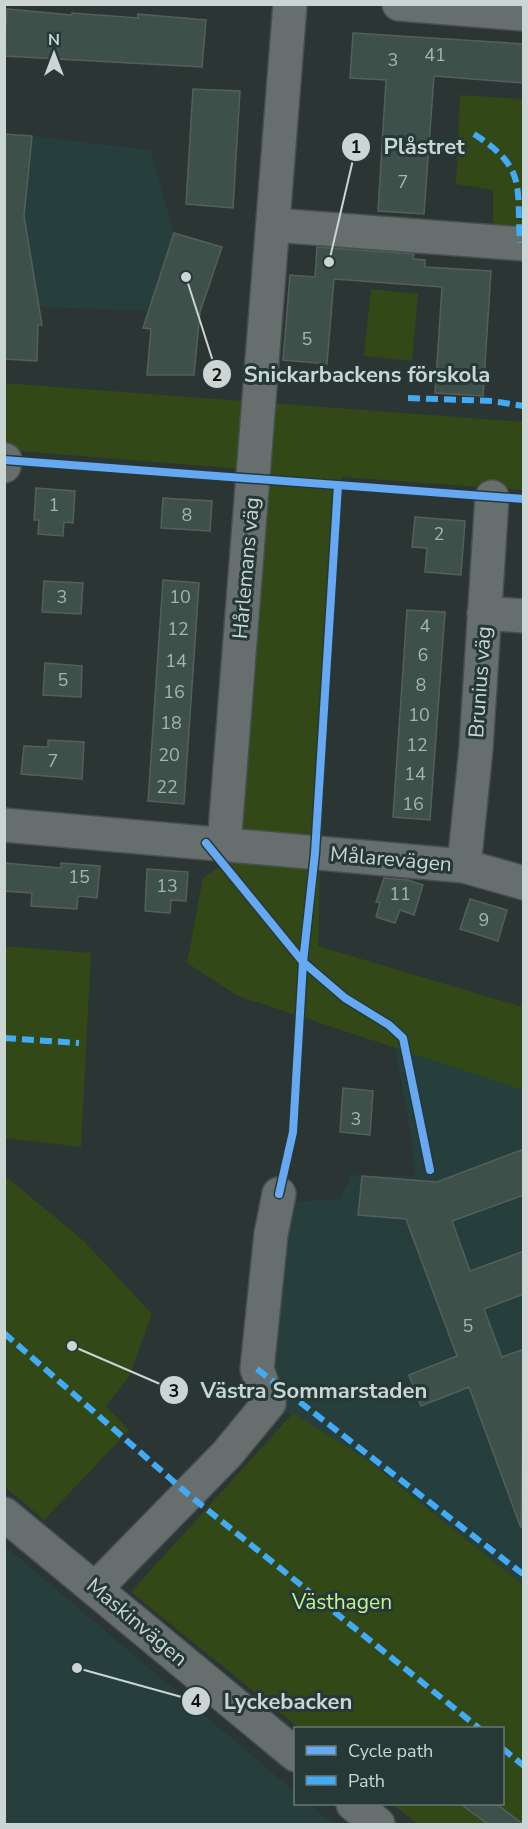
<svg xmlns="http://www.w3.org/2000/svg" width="528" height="1829" font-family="'Nunito Sans',sans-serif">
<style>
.built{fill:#263f3d}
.green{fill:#324817}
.building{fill:#3e504a;stroke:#565e5c;stroke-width:1.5}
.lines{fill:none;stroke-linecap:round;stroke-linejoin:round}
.minor-casing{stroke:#47504f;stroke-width:36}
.minor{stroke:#666f6e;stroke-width:33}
.quiet{stroke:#42abf6;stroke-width:6;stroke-dasharray:12 6;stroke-linecap:butt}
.cycleway-casing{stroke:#263937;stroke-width:11}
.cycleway{stroke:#66a8f1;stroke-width:8}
.labels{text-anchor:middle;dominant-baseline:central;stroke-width:6;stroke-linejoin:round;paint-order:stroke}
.number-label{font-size:18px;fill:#a7b4b2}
.street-label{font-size:21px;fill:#cad5d4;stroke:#263937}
.park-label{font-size:21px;fill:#c4f48e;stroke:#263937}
.leader{fill:none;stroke:#cad5d4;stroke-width:2}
.callout-dot{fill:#cad5d4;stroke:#263937;stroke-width:2}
.mark-label{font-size:18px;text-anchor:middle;font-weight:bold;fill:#111}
.callout-label{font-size:22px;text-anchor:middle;font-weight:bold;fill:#cad5d4;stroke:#263937;stroke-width:6;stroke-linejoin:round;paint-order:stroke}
</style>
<rect width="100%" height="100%" fill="#2a3534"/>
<!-- built -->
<path class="built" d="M32 136 150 150 174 233 151 311 39 307 24 216Z
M395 1045 523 1090V1585L366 1459 269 1403 279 1203 340 1199 351 1175 415 1176 411 1137Z
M4 1545 295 1792 296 1804H309L334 1824H5Z"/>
<!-- green -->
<path class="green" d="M460 95 523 99V227L493 225V190L456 184Z
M371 289 418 294 412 361 364 356Z
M4 383 523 422V490L342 477 320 867 318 946 523 1007V1090L238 996 187 963 203 878 238 854 267 471 5 450Z
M4 946 91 953 81 1147 5 1138Z
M5 1176 84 1241 152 1314 129 1377 106 1406 129 1430 44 1520 5 1487Z
M293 1413 366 1459 523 1585V1824H418L392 1804H502V1728H299L131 1592Z"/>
<!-- building -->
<path class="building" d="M7 9 72 15V13L138 18V14L206 20 202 67 4 56Z
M353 33 524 44V83L434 76 424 214 378 211 386 80 350 78Z
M193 89 240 91 233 208 186 204Z
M4 134 32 136 24 216 42 325H38L37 361 4 359Z
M174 233 222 247 200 312 194 375H147L151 329 143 328Z
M317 247 414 254 413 259 425 260V267L491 271 483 396 435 393 442 287 334 279 327 364 283 360 290 275 315 277Z
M36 488 75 491 73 523 64 522 63 536 38 534 39 520H34Z
M163 498 212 501 210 531 161 528Z
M415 517 465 521 461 575 425 572 427 548 412 547Z
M163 580 199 583 184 804 148 801Z
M44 581 83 583 81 614 42 612Z
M407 610 445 612 430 820 393 817Z
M45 663 82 666 81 697 43 695Z
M48 740 84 742 82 779 21 774 24 746 48 747Z
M4 863 61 868V863L100 866 97 898 78 896 77 909 31 906 32 893 4 891Z
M147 869 188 872 186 901 171 900 170 913 145 911Z
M384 878 408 880 423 885 414 915 400 910 395 923 376 917 380 903 376 902Z
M470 899 507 910 498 941 460 929Z
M343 1088 373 1091 370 1135 340 1132Z
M524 1149V1195L452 1221 470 1271 524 1251V1294L484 1309 502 1357 524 1349 521 1528 469 1387 421 1406 409 1375 457 1356 406 1219 358 1215 362 1176 437 1182Z
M459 1803H495L523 1824H488Z"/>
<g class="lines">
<defs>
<path id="minor" d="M399 4 524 14
M273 225 524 244
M4 466 5 460
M484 613 524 616
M4 825 464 866 524 883
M224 845 290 4
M464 866 476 748 492 497
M4 1514 296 1755
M96 1588 227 1454 269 1403 257 1369 271 1234 279 1194
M353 1804 378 1824"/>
</defs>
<!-- minor casing -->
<use href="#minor" class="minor-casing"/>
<!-- minor -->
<use href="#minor" class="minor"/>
<!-- quiet -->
<path class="quiet" d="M474 134C528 169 516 186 520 243
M408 398 492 401 524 406
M4 1038 79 1043
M4 1333 189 1495 479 1728
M257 1369 524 1575
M502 1748 524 1766"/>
<defs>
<path id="cycleway" d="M4 460 524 499
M206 843 303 962 345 998 389 1025 403 1038 430 1170
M279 1194 293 1132 303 962 315 853 338 485"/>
</defs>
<!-- cycleway casing -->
<use href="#cycleway" class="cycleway-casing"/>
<!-- cycleway -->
<use href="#cycleway" class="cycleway"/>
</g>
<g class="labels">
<!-- number labels -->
<g class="number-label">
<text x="435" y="55">41</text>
<text x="393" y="60">3</text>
<text x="403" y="182">7</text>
<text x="307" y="339">5</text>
<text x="54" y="505">1</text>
<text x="187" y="515">8</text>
<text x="439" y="534">2</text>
<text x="62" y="597">3</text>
<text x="180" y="597">10</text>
<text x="425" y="626">4</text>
<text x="178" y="629">12</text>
<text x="423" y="655">6</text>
<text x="176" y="661">14</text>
<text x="63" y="680">5</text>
<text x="421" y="685">8</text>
<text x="174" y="692">16</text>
<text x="419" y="715">10</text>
<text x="171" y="723">18</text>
<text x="417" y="745">12</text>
<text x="169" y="755">20</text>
<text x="53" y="761">7</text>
<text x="415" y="774">14</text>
<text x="167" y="787">22</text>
<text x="413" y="804">16</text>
<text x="79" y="877">15</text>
<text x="167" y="886">13</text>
<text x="400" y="894">11</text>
<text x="484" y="920">9</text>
<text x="356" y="1119">3</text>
<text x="468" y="1326">5</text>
</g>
<!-- street labels -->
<g class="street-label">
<text transform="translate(246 568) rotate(-85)">Hårlemans väg</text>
<text transform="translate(480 682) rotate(-86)">Brunius väg</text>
<text transform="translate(391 859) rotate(5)">Målarevägen</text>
<text transform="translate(137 1622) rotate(40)">Maskinvägen</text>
</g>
<!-- park labels -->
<g class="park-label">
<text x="342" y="1602">Västhagen</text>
</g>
</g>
<!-- callouts -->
<path class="leader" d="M329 262L356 147M186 277L217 374M72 1346L174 1390M77 1668L196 1701"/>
<g class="callout-dot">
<circle cx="329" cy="262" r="6"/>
<circle cx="186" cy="277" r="6"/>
<circle cx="72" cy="1346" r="6"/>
<circle cx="77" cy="1668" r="6"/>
<circle cx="356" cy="147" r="15"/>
<circle cx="217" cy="374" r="15"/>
<circle cx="174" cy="1390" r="15"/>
<circle cx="196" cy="1701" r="15"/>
</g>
<g class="mark-label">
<text x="356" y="153">1</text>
<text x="217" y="381">2</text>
<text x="174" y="1397">3</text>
<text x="196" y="1707">4</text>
</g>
<g class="callout-label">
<text x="424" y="154">Plåstret</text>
<text x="367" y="382">Snickarbackens förskola</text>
<text x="314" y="1398">Västra Sommarstaden</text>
<text x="288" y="1709">Lyckebacken</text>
</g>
<!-- border -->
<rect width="528" height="1829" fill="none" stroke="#cad5d4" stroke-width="12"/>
<!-- legend -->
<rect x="294" y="1727" width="210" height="78" fill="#263937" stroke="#687776" stroke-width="1.5"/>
<rect x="306" y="1746" width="30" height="9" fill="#66a8f1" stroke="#687776" stroke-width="1.5"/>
<text x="348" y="1757" font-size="18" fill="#cad5d4">Cycle path</text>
<rect x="306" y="1776" width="30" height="9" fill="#42abf6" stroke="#687776" stroke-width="1.5"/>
<text x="348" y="1787" font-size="18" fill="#cad5d4">Path</text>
<!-- north arrow -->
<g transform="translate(54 54)" stroke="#263937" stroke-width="4.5" paint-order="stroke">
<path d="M0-4.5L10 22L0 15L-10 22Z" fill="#cad5d4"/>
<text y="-9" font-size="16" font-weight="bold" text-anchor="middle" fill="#cad5d4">N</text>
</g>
</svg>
